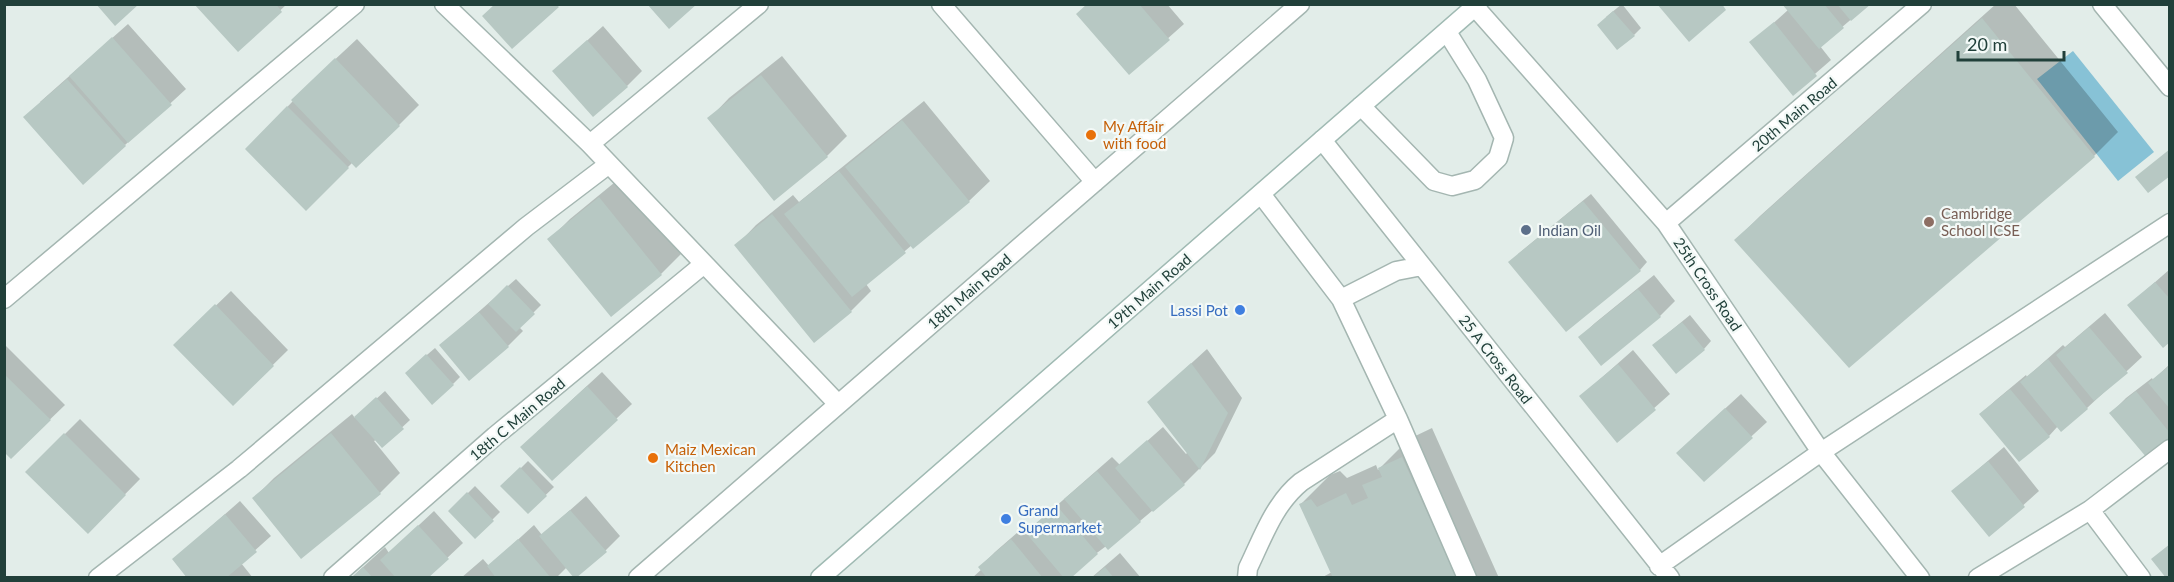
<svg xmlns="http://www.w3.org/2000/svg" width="2174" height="582" font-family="Lato,sans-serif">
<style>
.water{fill:#87c2d6}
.shadow{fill:#0003}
.building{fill:#b7c8c3}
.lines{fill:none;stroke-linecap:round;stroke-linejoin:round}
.lane-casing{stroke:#a4b6b1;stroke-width:21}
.street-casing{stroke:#a4b6b1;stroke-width:21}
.secondary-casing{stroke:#a0bab3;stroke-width:21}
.lane{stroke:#fff;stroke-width:18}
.street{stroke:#fff;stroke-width:18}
.secondary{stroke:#fff;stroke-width:18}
.food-dot{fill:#e8710a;stroke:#f3f9f7;stroke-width:2}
.education-dot{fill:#8d6e63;stroke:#f3f9f7;stroke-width:2}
.service-dot{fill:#5c6f8a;stroke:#f3f9f7;stroke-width:2}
.shop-dot{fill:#3f7fe0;stroke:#f3f9f7;stroke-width:2}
.labels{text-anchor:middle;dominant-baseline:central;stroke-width:4.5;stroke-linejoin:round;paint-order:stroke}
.street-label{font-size:15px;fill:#21403a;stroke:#f3f9f7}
.food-label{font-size:15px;fill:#c56008;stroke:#f3f9f7;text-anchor:start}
.education-label{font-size:15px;fill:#785e54;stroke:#f3f9f7;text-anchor:start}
.service-label{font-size:15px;fill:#4e5e75;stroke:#f3f9f7;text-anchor:start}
.shop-label{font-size:15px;fill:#366cbe;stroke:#f3f9f7;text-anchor:end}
</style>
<rect width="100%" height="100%" fill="#e2ede9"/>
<!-- water -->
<path class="water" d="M2073 51 2154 152 2118 181 2037 79Z"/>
<!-- shadow -->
<path class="shadow" d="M196 4H287L238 50Z
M1087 4H1167L1184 24 1129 73Z
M1622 4 1641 28 1634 35 1606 17Z
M1784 4H1869L1820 46 1831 60 1793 93 1751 43 1788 10Z
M1996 4H2014L2118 132 2094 156 1850 366 1736 240 1760 216Z
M128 24 186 89 125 145 40 102Z
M603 26 642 71 627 86 554 71Z
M357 39 419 105 399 125 353 162 306 209 247 149 314 79Z
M782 56 847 136 827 156 774 199 709 119 729 98Z
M924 101 990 181 969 201 912 245 866 284 871 291 851 311 736 246 756 225 793 195 799 202Z
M620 178 681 254 661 274 549 240 570 219Z
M1591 194 1647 262 1640 270 1518 254Z
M2170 269V340L2129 305Z
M1654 275 1675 301 1660 316 1602 364 1580 337 1595 323Z
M516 279 541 305 519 327 523 331 508 346 441 345Z
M231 291 288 350 233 404 175 345Z
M2105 313 2142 357 2087 408 2061 430 2058 426 2049 436 1981 414 1996 400 2026 375 2027 377 2063 345 2065 347Z
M1690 315 1711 341 1704 349 1662 338Z
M4 344 65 405 11 457 4 450Z
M435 348 460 377 453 384 414 366Z
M1207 349 1242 398 1215 453 1184 484 1140 521 1063 578H972L982 569 980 567 995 552 1026 525 1030 529 1112 457 1120 465 1163 427 1186 454 1188 452 1149 402Z
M1633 350 1670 394 1617 441 1581 396Z
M2170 364V437L2111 413 2126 398 2152 378 2153 380Z
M602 372 632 404 552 479 537 432Z
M385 391 410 420 382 446 376 440 374 441 400 473 380 493 254 498 274 478 352 414 355 418Z
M1741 394 1767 422 1704 480 1693 438Z
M80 419 140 479 88 532 27 472Z
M1432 428 1499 578H1321L1332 572 1301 504 1330 475 1340 471 1347 478 1376 465 1378 470 1409 439Z
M2004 447 2039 491 1990 535 1953 491Z
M528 461 554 487 528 512 503 486Z
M475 486 500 512 475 537 450 511Z
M586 496 620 536 605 551 567 567 556 578H461L483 559 489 566 534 525 542 535Z
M240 501 271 536 241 563 253 578H189L174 559Z
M434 511 463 543 426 578H351L385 547 389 553Z
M1120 553 1141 578H1091Z"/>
<!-- building -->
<path class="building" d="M96 4H139L115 26Z
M194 4H276L282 12 238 52Z
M495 4H556L559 7 512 49 482 16Z
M647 4H697L669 29Z
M1087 4H1139L1170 40 1129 75 1076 14Z
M1657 4H1722L1726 10 1689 42Z
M1782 4H1824L1844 28 1819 49Z
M1837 4H1871L1851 21Z
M1613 11 1635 36 1617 50 1597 25Z
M1982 18 2095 157 1849 368 1734 240Z
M1774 22 1817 76 1793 96 1749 42Z
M112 37 172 105 128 143 69 76Z
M587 40 628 87 593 117 552 71Z
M335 58 400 126 356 168 291 100Z
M761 75 828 157 774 201 707 118Z
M67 79 126 146 83 185 23 117Z
M287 106 349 168 306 211 245 149Z
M902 120 970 202 913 249 845 167Z
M2170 149V176L2148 193 2135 177Z
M839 171 906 253 852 297 784 214Z
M599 197 662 275 611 317 547 239Z
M1583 201 1641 271 1566 332 1508 262Z
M772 214 852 312 814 343 734 245Z
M2155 282 2170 299V342L2163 348 2127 305Z
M507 285 535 314 516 332 488 304Z
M1638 289 1661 317 1601 366 1578 337Z
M215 304 274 366 233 406 173 345Z
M479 312 509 347 469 381 439 345Z
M1682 322 1705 350 1676 374 1652 345Z
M2089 327 2128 373 2094 401 2056 355Z
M426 354 454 385 432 405 405 373Z
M2048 359 2088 409 2061 432 2020 382Z
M1191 363 1228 413 1200 470 1147 402Z
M1618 364 1656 410 1617 443 1579 396Z
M2170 365V409L2148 383Z
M4 374 51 420 11 459 4 452Z
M587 386 618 420 552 481 520 447Z
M2010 389 2050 437 2019 462 1979 414Z
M2136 391 2170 433V439L2147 458 2109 413Z
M376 397 404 429 382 448 354 417Z
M1725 408 1753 438 1704 482 1676 453Z
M64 433 126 495 88 534 25 472Z
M331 433 381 494 301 559 252 498Z
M1147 440 1185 485 1153 512 1115 468Z
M1402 457 1457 578H1333L1299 504 1311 499 1317 507 1346 493 1352 505 1368 498 1362 485 1382 477 1378 468Z
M1988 461 2025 507 1989 537 1951 491Z
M520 467 547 496 528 514 500 486Z
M1097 471 1141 522 1108 550 1064 499Z
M467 492 494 521 475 539 448 511Z
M1057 506 1098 554 1071 578H1064L1025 532Z
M570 510 607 552 576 578H574L539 536Z
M225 514 257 552 226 578H187L172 559Z
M418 525 449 559 428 578H396L380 560Z
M518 539 551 578H496L487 566Z
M1011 539 1043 578H987L978 567Z
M2170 544V578H2166L2151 559Z
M363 567 373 578H351Z
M1105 567 1114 578H1092Z"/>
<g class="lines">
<defs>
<path id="lane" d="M1361 106 1434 181 1452 186 1475 180 1498 158 1504 138 1477 80 1447 32"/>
<path id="street" d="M444 4 590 144 838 404
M941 4 1095 182
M2102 4 2170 87
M1475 7 1666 223 1821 452 1920 578
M1322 140 1670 578
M590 144 759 4
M1261 194 1341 299 1398 419 1467 578
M1666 223 1922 4
M4 299 355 4
M1341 299 1396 271 1422 266
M2090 510 2141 578
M1659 566 1821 452 2170 223
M98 578 239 469 526 227 609 164
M333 578 495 436 704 264
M638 578 1300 4
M1247 578 1248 568C1263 537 1274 504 1301 482L1398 419
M1978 578 2090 510 2170 449"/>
<path id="secondary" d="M820 578 1478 4"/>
</defs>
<!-- lane casing -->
<use href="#lane" class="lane-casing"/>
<!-- street casing -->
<use href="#street" class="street-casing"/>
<!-- secondary casing -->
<use href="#secondary" class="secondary-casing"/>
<!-- lane -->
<use href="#lane" class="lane"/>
<!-- street -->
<use href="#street" class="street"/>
<!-- secondary -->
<use href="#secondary" class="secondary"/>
</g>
<!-- markers -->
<g class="food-dot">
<circle cx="1091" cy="135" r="6"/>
<circle cx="653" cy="458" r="6"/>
</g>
<circle class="education-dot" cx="1929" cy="222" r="6"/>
<circle class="service-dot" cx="1526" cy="230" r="6"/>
<g class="shop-dot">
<circle cx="1240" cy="310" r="6"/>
<circle cx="1006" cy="519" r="6"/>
</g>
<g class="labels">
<!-- street labels -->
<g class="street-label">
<text transform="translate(1794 114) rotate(-40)">20th Main Road</text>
<text transform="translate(1708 284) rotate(56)">25th Cross Road</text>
<text transform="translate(969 291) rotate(-41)">18th Main Road</text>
<text transform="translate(1149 291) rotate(-41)">19th Main Road</text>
<text transform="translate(1496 359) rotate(52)">25 A Cross Road</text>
<text transform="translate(517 419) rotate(-40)">18th C Main Road</text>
</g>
<!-- food labels -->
<g class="food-label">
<text x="1103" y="126">My Affair<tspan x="1103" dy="17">with food</tspan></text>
<text x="665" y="449">Maiz Mexican<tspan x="665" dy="17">Kitchen</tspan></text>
</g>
<!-- education labels -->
<g class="education-label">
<text x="1941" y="213">Cambridge<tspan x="1941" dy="17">School ICSE</tspan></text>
</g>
<!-- service labels -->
<g class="service-label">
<text x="1538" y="230">Indian Oil</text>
</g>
<!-- shop labels -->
<g class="shop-label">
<text x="1228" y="310">Lassi Pot</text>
<text x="1018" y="510" text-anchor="start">Grand<tspan x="1018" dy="17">Supermarket</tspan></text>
</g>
</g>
<!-- border -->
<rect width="2174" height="582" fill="none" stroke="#21403a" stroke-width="12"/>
<!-- scale -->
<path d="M1958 51v9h106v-9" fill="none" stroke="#21403a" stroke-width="3"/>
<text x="1967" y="51" font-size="18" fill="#21403a" stroke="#f3f9f7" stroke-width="4.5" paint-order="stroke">20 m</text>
</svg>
